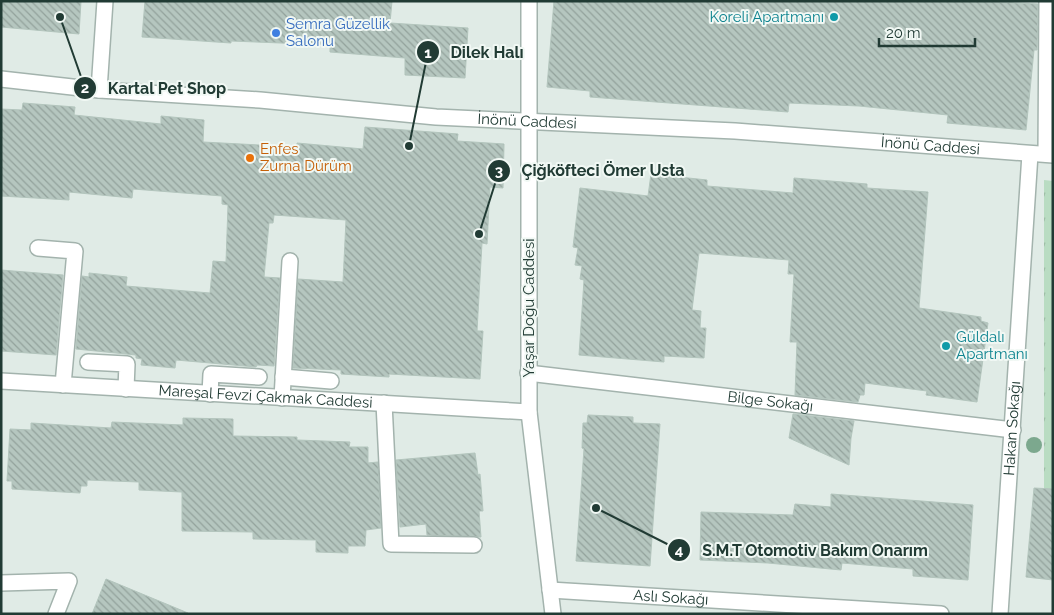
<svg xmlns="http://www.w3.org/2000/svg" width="1054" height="615" font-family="Raleway,sans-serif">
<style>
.park{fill:url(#park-tufts)}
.building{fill:url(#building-back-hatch);stroke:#b3c5bd}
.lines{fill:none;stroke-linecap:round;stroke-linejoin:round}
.minor-casing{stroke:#a3b3ad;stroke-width:18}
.minor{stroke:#fff;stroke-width:15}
.tree{fill:#7ca88e}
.culture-dot{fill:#0f9aa8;stroke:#f1f8f4;stroke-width:2}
.shop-dot{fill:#3f7fe0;stroke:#f1f8f4;stroke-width:2}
.food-dot{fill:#e8710a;stroke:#f1f8f4;stroke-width:2}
.labels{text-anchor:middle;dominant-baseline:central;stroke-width:4;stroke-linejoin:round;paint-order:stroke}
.culture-label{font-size:15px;fill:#0d838f;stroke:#f1f8f4;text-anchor:end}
.shop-label{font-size:15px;fill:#366cbe;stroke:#f1f8f4;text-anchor:start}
.street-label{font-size:15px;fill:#213b34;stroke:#f1f8f4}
.food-label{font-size:15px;fill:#c56008;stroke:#f1f8f4;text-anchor:start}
.leader{fill:none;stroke:#213b34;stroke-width:2}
.callout-dot{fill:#213b34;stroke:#f1f8f4;stroke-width:2}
.mark-label{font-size:15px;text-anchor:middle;font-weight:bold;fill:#fff}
.callout-label{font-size:16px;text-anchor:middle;font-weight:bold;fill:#213b34;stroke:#f1f8f4;stroke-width:4;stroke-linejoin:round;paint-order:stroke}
</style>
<defs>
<pattern id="park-tufts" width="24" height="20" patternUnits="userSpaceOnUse" patternTransform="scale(1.25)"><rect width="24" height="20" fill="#b9dcc2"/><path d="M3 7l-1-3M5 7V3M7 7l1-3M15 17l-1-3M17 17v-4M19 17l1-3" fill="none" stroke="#9fbea7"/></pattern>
<pattern id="building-back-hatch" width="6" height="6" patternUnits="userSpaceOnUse" patternTransform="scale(1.25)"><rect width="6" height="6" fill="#b5c6bf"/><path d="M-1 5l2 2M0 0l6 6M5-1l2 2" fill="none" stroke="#93a29c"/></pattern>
</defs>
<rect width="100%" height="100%" fill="#e0ebe6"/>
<!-- park -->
<path class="park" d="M1044 180 1053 181V503H1044Z"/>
<!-- building -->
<path class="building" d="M1 1H81L79 34 1 27Z
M145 1H392L390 23 468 28 465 78 405 75V58L330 52V45L231 41V43L142 37Z
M554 1H979L1038 4 1037 50H1034L1026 130 947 123 948 115 859 106 789 103 788 112 590 97V91L547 87Z
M23 103 75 107 74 115 161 124V116L204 120 203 142 297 147V143L363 149 365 127 458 134 457 141 504 144 503 188 490 187 487 244 482 243 477 331H483L480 379 389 374V377L341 374V370L293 368 298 279 343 282 346 220 274 215 273 223H269L264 277 280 278 274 366 257 365 256 367 176 360 175 368 141 365 142 359 136 358V355L76 349 82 276 89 277V273L127 277 126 286 210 293 213 261 226 262 228 205 222 204V196L133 189 132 198 69 192V200L1 196V109L22 110Z
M651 174 707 180V186L793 193 794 178 867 184V188L928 192 919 308 981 317V321L988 323 977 402 926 395 927 391 865 383 864 395H860L858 402 795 395 797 342H790L794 274H788L789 260 699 253 692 310 701 311 700 328H706L704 358 664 356V362L579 355 584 280 580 279 582 266 575 265 578 248 573 247 580 188 648 196Z
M1 270 63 275 56 355 1 351Z
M793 414 854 421 851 438 849 465 789 438Z
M588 415 633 417V423L660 424 650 566 576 561 584 449 582 448 583 423H587Z
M183 418 233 419V436L297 437V440L350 442 349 447H368V463L378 462 381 528 366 530 365 546H348V553L316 552V540L253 539V532L182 531V492L139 490V482L87 480V486H81L80 493 12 489V481H7L10 429 31 430V423L111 428 112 422 183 425Z
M475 453 478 475 480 474 483 511H479L481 537 427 535 426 524 400 527 396 460Z
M1034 488 1053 489V580L1026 577Z
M831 494 973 505 968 580 913 576V569L842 563 841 570 768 563 700 560 701 512 793 515 795 504 831 507Z
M106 579 188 613V614H92Z"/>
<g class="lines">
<defs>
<g id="minor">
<path d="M529 1V412L553 614"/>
<path id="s1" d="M1 79 99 90 260 100 436 117 735 131 1053 155"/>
<path d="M99 90 105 1"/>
<path d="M1046 154 1047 1"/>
<path d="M38 248 75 251 63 385"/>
<path d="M88 362 127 364 126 389"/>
<path id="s2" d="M528 373 1013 430"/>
<path d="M283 377 331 381"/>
<path id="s3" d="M1 381 529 412"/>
<path d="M210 394 211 374 259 377"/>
<path d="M282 398 290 261"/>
<path d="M384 403 391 544 474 545"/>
<path d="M1 583 69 581 56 614"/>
<path id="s4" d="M550 590 941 614"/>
<path id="s5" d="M1000 614 1030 154"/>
</g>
</defs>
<!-- minor casing -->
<use href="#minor" class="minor-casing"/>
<!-- minor -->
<use href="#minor" class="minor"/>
</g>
<!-- trees -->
<circle class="tree" cx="1034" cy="445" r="8"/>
<!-- markers -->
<g class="culture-dot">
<circle cx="834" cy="17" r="5"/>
<circle cx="946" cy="346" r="5"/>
</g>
<circle class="shop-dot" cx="276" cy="33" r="5"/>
<circle class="food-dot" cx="250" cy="158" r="5"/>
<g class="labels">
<!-- culture labels -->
<g class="culture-label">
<text x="824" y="17">Koreli Apartmanı</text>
<text x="956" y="337" text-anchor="start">Güldalı<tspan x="956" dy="17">Apartmanı</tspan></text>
</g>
<!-- shop labels -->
<g class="shop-label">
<text x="286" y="24">Semra Güzellik<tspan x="286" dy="17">Salonu</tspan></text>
</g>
<!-- street labels -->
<g class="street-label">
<text stroke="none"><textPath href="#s1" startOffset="528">İnönü Caddesi</textPath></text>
<text stroke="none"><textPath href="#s1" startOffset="932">İnönü Caddesi</textPath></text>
<text transform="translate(529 308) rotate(-90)">Yaşar Doğu Caddesi</text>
<text stroke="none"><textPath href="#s3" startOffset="265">Mareşal Fevzi Çakmak Caddesi</textPath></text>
<text stroke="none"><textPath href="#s2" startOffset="244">Bilge Sokağı</textPath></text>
<text stroke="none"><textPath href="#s5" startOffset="186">Hakan Sokağı</textPath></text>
<text stroke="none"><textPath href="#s4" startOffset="121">Aslı Sokağı</textPath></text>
</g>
<!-- food labels -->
<g class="food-label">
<text x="260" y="149">Enfes<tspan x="260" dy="17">Zurna Dürüm</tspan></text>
</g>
</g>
<!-- callouts -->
<path class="leader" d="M409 146L428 52M60 17L85 88M479 234L499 171M596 508L679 550"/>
<g class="callout-dot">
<circle cx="409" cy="146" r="5"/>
<circle cx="60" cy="17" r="5"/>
<circle cx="479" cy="234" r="5"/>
<circle cx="596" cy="508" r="5"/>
<circle cx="428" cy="52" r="12"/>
<circle cx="85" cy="88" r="12"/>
<circle cx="499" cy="171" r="12"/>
<circle cx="679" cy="550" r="12"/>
</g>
<g class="mark-label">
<text x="428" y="58">1</text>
<text x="85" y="93">2</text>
<text x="499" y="176">3</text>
<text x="679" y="555">4</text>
</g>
<g class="callout-label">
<text x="487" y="58">Dilek Halı</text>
<text x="167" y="94">Kartal Pet Shop</text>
<text x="603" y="176">Çiğköfteci Ömer Usta</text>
<text x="815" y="556">S.M.T Otomotiv Bakım Onarım</text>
</g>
<!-- border -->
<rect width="1054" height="615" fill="none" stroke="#213b34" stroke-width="5"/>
<!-- scale -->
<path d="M879 38v8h96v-8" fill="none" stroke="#213b34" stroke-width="2.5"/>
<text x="886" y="38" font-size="15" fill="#213b34" stroke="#f1f8f4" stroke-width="4" paint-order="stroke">20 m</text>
</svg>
